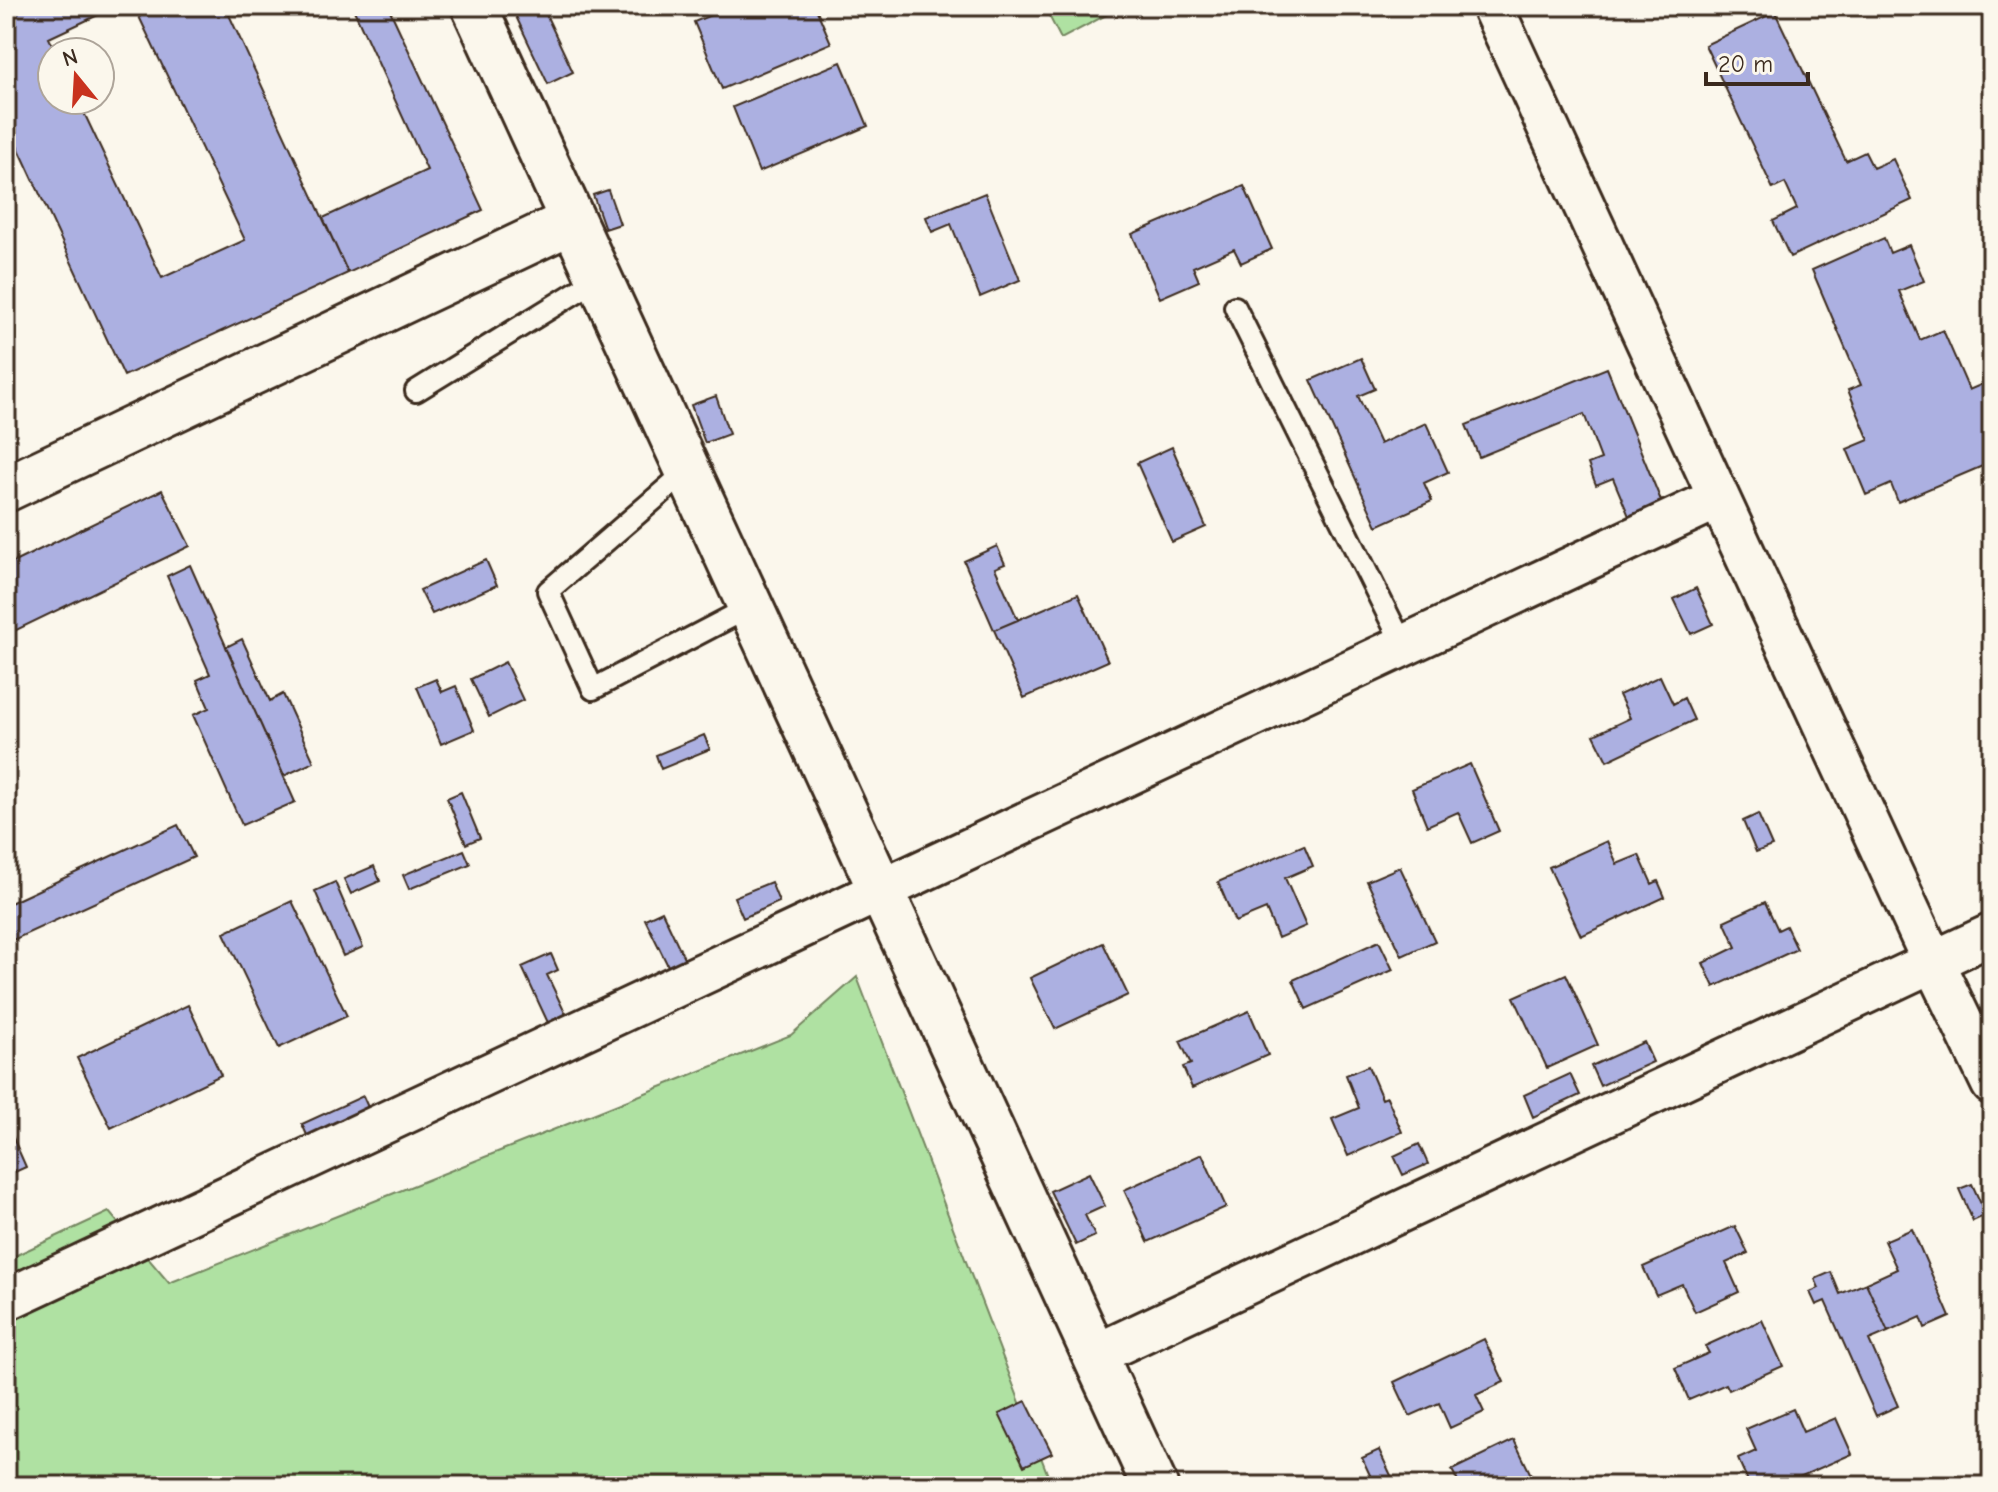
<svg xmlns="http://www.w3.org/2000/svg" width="1998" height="1492" font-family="'Comic Neue',sans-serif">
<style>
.green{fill:#afe1a2;stroke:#758660;stroke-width:2}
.building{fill:#acb0e1;stroke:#3b2a1e;stroke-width:2}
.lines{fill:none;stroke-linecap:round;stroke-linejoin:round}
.service-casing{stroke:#3b2a1e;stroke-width:26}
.minor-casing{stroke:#3b2a1e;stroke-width:46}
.tertiary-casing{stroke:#3b2a1e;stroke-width:50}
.trunk-casing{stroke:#3b2a1e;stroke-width:50}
.service{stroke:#fbf7ec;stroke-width:20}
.minor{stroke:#fbf7ec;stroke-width:40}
.tertiary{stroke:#fbf7ec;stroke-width:44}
.trunk{stroke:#fbf7ec;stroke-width:44}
</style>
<rect width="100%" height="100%" fill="#fbf7ec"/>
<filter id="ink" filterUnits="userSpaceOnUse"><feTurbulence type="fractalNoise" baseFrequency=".0125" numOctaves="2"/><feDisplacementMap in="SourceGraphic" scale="16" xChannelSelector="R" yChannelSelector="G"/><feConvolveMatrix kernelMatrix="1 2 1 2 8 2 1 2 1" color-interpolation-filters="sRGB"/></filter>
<g filter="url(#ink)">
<!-- green -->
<path class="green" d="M1044 6H1123L1061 39Z
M857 977 1052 1486H6V1260L109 1212 169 1283 791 1035Z"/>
<!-- building -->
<path class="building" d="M6 6H117L49 38 56 52H52V100H78L162 278 245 240 134 6H225L348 273 124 376 6 121Z
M352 6H388L483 210 348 273 323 218 427 170Z
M511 6H542L573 72 548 84Z
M732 6H815L831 43 722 89 694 22Z
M1775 12 1846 161 1865 152 1873 168 1893 159 1912 200 1790 257 1773 221 1797 209 1785 183 1773 189 1705 45Z
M841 62 868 126 759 172 733 107Z
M1244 186 1272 249 1241 263 1234 249 1193 267 1199 281 1160 298 1132 234Z
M608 190 620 224 605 229 593 195Z
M985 193 1020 280 980 297 951 224 932 232 926 217Z
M1884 238 1890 253 1909 245 1924 281 1899 291 1920 340 1943 330 1969 390 1992 380V462L1898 502 1891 484 1866 495 1847 449 1869 440 1848 390 1861 385 1812 270Z
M1361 358 1375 389 1358 396 1380 444 1426 423 1448 472 1424 483 1432 501 1377 526 1311 380Z
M1607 368 1664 508 1631 521 1613 478 1596 485 1588 464 1601 459 1584 414 1479 457 1466 425Z
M716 396 729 434 705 443 691 405Z
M1172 447 1206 527 1172 542 1137 463Z
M162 490 190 546 6 635V566Z
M997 546 1005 564 995 568 1018 620 994 630 964 561Z
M486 560 497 585 432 614 420 590Z
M190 565 295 802 242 825 193 715 209 708 197 680 210 674 167 576Z
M1696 588 1713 624 1691 634 1674 599Z
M1078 594 1108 661 1024 698 994 630Z
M242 639 270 701 283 694 314 762 284 776 226 647Z
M505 662 523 700 489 717 471 679Z
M1660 676 1673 704 1684 698 1694 720 1607 761 1594 735 1630 718 1619 695Z
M436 679 442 692 456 686 474 730 441 744 417 687Z
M704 735 710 749 661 769 656 755Z
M1470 764 1499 831 1472 843 1458 812 1427 826 1412 789Z
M461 792 480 838 466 844 447 798Z
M1758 814 1772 846 1756 852 1743 821Z
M178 825 194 857 13 940 6 925V905Z
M1607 841 1617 864 1639 855 1652 884 1658 881 1665 897 1581 936 1549 867Z
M1304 845 1313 866 1285 878 1306 926 1278 938 1266 909 1235 922 1218 882Z
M464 850 470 864 409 889 403 875Z
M374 866 380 881 351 894 344 879Z
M1400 867 1435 941 1402 956 1367 881Z
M335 882 363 947 343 956 315 891Z
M771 882 779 902 743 918 734 897Z
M292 901 347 1016 279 1048 224 933Z
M1765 902 1778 930 1786 926 1797 949 1714 987 1703 963 1736 947 1724 921Z
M662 911 686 962 670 970 645 919Z
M1379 941 1393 970 1306 1009 1293 980Z
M1103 943 1128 995 1055 1029 1030 978Z
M551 954 558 970 547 975 568 1019 550 1027 522 967Z
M1566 974 1598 1045 1547 1068 1514 997Z
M188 1005 221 1075 111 1128 77 1058Z
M1249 1011 1268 1055 1192 1088 1183 1067 1191 1064 1180 1041Z
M1644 1042 1653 1062 1600 1086 1591 1066Z
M1368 1066 1382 1099 1387 1097 1402 1132 1348 1156 1332 1119 1359 1108 1346 1075Z
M1570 1074 1580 1095 1533 1117 1524 1095Z
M363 1096 371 1114 310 1142 302 1124Z
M6 1122 26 1167 6 1176Z
M1419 1144 1428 1164 1403 1175 1394 1156Z
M1202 1154 1226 1207 1148 1242 1124 1190Z
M1089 1173 1105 1206 1085 1215 1095 1236 1076 1245 1050 1191Z
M1972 1184 1986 1215 1973 1221 1959 1189Z
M1735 1226 1748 1253 1726 1263 1739 1292 1695 1312 1682 1284 1656 1295 1643 1267Z
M1912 1229 1950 1317 1925 1328 1921 1317 1888 1332 1866 1283 1897 1269 1884 1241Z
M1831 1272 1840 1294 1866 1283 1888 1332 1869 1340 1898 1406 1876 1416 1825 1301 1816 1305 1810 1292 1819 1288 1815 1279Z
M1762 1320 1783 1366 1729 1390 1726 1384 1689 1400 1675 1368 1709 1353 1705 1346Z
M1484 1339 1504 1382 1476 1395 1484 1412 1450 1428 1439 1403 1410 1416 1394 1382Z
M1026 1401 1052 1453 1024 1466 999 1414Z
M1793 1409 1803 1432 1836 1418 1852 1454 1779 1486H1750L1738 1459 1756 1451 1746 1429Z
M1514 1440 1534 1481 1523 1486H1460L1452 1470Z
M1379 1450 1396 1486H1375L1362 1458Z"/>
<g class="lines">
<defs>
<path id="service" d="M1235 307 1403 645
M416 391 599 278
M687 471 548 591 593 689 750 607"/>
<path id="minor" d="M1492 6 1933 962 1992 1084
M6 1300 1719 498
M1095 1355 1992 934"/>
<path id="tertiary" d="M6 489 572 221"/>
<path id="trunk" d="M474 6 1155 1486"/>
</defs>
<!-- service casing -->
<use href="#service" class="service-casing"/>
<!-- minor casing -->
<use href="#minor" class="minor-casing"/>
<!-- tertiary casing -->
<use href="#tertiary" class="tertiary-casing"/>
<!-- trunk casing -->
<use href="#trunk" class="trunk-casing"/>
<!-- service -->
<use href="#service" class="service"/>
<!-- minor -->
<use href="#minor" class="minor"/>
<!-- tertiary -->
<use href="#tertiary" class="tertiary"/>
<!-- trunk -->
<use href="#trunk" class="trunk"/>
</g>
</g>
<!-- margin -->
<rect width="1998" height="1492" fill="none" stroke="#fbf7ec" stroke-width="32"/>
<rect x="16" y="16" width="1966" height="1460" fill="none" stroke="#3b2a1e" stroke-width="3" filter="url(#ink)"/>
<!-- north arrow -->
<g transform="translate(76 76) rotate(342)"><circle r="38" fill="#fbf7ec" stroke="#aea59a" stroke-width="2"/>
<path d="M0-6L14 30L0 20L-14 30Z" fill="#c8321e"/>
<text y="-12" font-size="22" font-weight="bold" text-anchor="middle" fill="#3b2a1e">N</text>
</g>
<!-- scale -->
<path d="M1706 72v12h102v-12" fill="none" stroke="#3b2a1e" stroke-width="4"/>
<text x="1718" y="72" font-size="24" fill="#3b2a1e" stroke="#fbf7ec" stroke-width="6" paint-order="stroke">20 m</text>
</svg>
